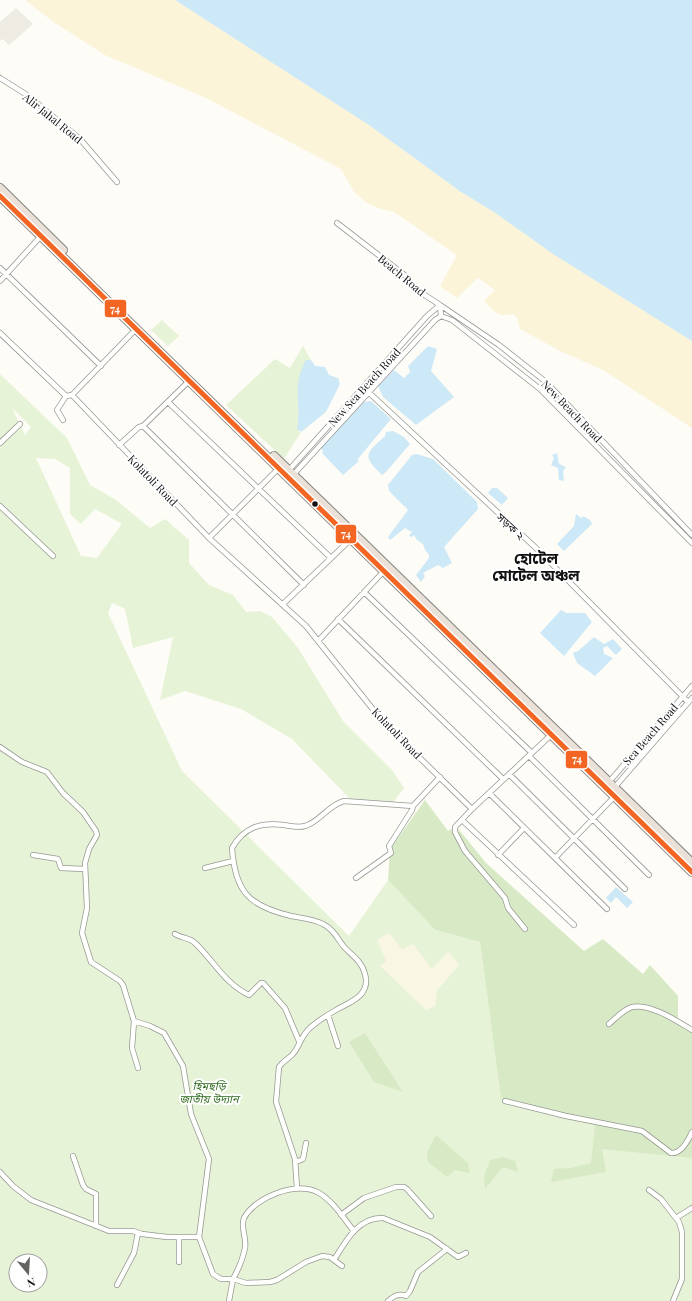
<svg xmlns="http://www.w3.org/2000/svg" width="692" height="1301" font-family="'Playfair Display','Noto Sans Bengali',serif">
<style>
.farmland{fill:#f9f7e4}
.green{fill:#e7f3d7;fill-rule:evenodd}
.forest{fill:#d8eac5}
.sand{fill:#fcf4d9}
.plaza{fill:#edebe2}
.water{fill:#cde8f7}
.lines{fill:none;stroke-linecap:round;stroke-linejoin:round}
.street-casing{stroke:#979795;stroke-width:6}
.highway-casing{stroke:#858482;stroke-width:10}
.street{stroke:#fffffe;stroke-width:4.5}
.highway{stroke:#eae1d8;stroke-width:8}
.bus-1-casing{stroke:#fff;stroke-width:8}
.bus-1{stroke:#f26522;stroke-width:5}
.bus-dot{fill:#111;stroke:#fff;stroke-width:1.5}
.labels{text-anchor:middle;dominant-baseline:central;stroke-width:4;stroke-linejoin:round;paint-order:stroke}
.street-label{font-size:11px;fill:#111;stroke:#fff}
.park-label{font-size:11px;font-style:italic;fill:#2f6b1f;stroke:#fff}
.district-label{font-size:15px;font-weight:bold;fill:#111;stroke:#fff}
.line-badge{stroke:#fff;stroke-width:1.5}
.badge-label{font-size:11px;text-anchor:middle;font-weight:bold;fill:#fff}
</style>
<rect width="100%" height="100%" fill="#fdfcf7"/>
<!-- farmland -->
<path class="farmland" d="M389 933 413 944 432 969 448 952 459 965 437 990 435 1006 404 1020 374 970 377 940Z"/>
<!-- green -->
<path class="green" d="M162 320 179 336 168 346 151 330Z
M303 346 311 360H306L300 422 298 425 299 432H301L284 459 226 405 275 359 290 368Z
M0 374 67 438 90 485 116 500 150 528 165 519 189 540V563L209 585 233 595 246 612 260 611 272 617 298 648 343 721 392 770 404 788 391 805 351 800 292 739 241 709 185 691 160 700 173 637 133 648 125 609 112 603 108 613 182 771 349 936 388 880 435 930 480 942 493 1036 692 1092V1301H0ZM12 408 31 427 25 435ZM36 458 55 459 70 468V514L81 524 95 509 122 524 97 558 81 556ZM389 933 402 949 413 944 432 969 448 952 459 965 437 990 435 1006 426 1010 380 966 386 961 377 940ZM16 1261H40V1285H16Z"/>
<!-- forest -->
<path class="forest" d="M425 800 448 831 456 826 486 863 584 951 603 939 643 974 650 965 678 996V1023L692 1033V1158L602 1149 606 1172 551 1182 554 1169 570 1168 591 1163 595 1125 557 1116 501 1097 480 942 435 930 388 880 390 849Z
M365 1033 403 1092 374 1082 349 1042Z
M436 1135 468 1163 470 1173 455 1170 447 1177 428 1162 427 1152Z
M503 1157 515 1161 518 1172 503 1167 485 1189 484 1176 490 1160Z"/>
<!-- sand -->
<path class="sand" d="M25 0H175L369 125 461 192 494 212 553 254 692 341V428L603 370 560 351 520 329 517 317 512 314C498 318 493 311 484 301L495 290 478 278 457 298 440 286 457 255 394 212 381 209 367 203 354 192 341 169 204 97 105 55 52 21Z"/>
<!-- plaza -->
<path class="plaza" d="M16 8 33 24 9 45 3 39 0 41V22Z"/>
<!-- water -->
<path class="water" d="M175 0H692V341L553 254 494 212 461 192 369 125Z
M428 346 437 349 431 371 454 397 416 425 383 397 378 386 394 370 404 378 410 372 408 366Z
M306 360H311L315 366 325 367 329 375 338 378 340 384 326 412 301 432 297 429C302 403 291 387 306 360Z
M371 401 391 419 357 460 359 461 343 475 322 453 323 451 321 448 364 402Z
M393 431 404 437 410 444 386 472 382 475C362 456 365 454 385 436L386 432Z
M557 453 559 464 566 467 563 471 564 481 559 480 558 468 551 465 554 458 552 455Z
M417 454 433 459 477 502 478 509 444 547 452 563 443 568 438 565 423 573 425 576 421 582 416 575 429 558V555L425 550 423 544 417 540 414 535 412 537 409 536 412 532 405 528 390 540 388 537 408 510 389 491 388 485 412 455Z
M492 488H497L508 498 502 505 488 493Z
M576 514 581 518 583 516 590 520 592 524 564 551 557 544 574 526Z
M561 610 567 613H585L592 622 564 656 540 633Z
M594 637 604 644 613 639 622 649 616 655 607 646 603 648 604 654 613 658 595 676 577 663 573 653 578 651Z
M616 887 633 902 627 908 616 897 611 903 606 898Z"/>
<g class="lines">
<defs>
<path id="street" d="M0 78 27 95 80 139 117 182
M337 223 407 277 411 286 440 305 441 316
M0 268 101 366
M0 281 41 236
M441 316 452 320 540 389 692 543
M0 333 66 396 72 395 136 329
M364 388 537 549 688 702
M72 395 209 538 306 626 384 723 472 809
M168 402 331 558
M63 420 57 410 66 396
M143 426 304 585
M0 443 20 424
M119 445 139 427 143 426 189 381
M289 470 427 316 440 305 499 345 546 382 692 535
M293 475 435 320 441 316
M0 506 53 556
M209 538 279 468
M364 592 532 753
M283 604 351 539
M338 619 503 779
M319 640 384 571
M0 747 22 762 47 772 63 793 83 812 96 831 97 835 89 849 85 863 87 908 82 933 91 962 120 981 123 985 134 1021 150 1026 164 1033 183 1066 191 1114 209 1159 199 1237
M529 756 649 875
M509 774 625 889
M609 782 692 686
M614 788 692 698
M489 793 607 909
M462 820 574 925
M33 855 58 859 61 868 85 869
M498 855 524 828
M555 858 615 796
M205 868 233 861
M356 878 391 853 389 846 412 810 413 806
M525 929 508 908 505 898 465 851 455 832V827L472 809 551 735
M175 934C181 938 190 938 195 943 214 961 225 984 249 995L261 983H263L285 1008 299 1041
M328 1015 338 1046
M134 1021 132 1048 138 1068
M609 1024C615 1019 624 1009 632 1007 650 1003 677 1021 692 1030
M505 1101 566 1116 642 1131 671 1153C681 1154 688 1141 692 1132
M73 1156 83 1185 86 1189 96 1194V1226
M296 1162 303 1159 306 1143
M0 1172 13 1186 31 1200 109 1231H133L142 1234 167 1237H199L213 1274 221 1279H233L229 1301
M297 1188 295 1159 276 1102 279 1067C283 1061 288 1059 292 1055 300 1047 300 1036 311 1027 318 1021 327 1015 336 1010 350 1002 371 996 365 974 362 962 354 957 345 948 338 940 334 929 323 924 314 919 301 918 291 916 248 906 235 891 232 848 244 827 261 822 284 825 291 826 298 828 305 826 320 822 328 805 344 801L413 806 440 777
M649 1190 661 1199 679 1222 682 1232V1279L673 1301
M341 1215 364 1198 396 1187H404L407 1189 431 1216
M676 1218 692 1208
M334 1260C345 1242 358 1217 383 1218L430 1237 458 1257 466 1253
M179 1262V1238
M342 1266 330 1257 322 1256 306 1262 277 1280 270 1282 246 1283 233 1279C238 1270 243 1258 245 1248 247 1238 240 1227 244 1218 255 1197 298 1180 319 1193 333 1201 344 1219 354 1231
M117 1285 134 1253 138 1233
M388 1301C394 1296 398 1293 406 1296L410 1291 418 1272 447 1249"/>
<path id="highway" d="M0 188 63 250
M0 196 692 872
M274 456 692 863"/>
</defs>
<!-- street casing -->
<use href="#street" class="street-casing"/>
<!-- highway casing -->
<use href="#highway" class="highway-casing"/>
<!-- street -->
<use href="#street" class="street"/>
<!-- highway -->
<use href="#highway" class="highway"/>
<defs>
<path id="bus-1" d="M0 196 692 872"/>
</defs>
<!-- bus-1 casing -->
<use href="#bus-1" class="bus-1-casing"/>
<!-- bus-1 -->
<use href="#bus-1" class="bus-1"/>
</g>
<!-- markers -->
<circle class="bus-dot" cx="315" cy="504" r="3.5"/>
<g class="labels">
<!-- street labels -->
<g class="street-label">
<text transform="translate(53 118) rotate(39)">Alir Jahal Road</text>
<text transform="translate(402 275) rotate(40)">Beach Road</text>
<text transform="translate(364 387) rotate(-48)">New Sea Beach Road</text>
<text transform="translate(572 411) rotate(46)">New Beach Road</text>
<text transform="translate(153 480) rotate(46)">Kolatoli Road</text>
<text transform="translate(511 526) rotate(42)">সড়ক ২</text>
<text transform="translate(397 733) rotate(46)">Kolatoli Road</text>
<text transform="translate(650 734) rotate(-49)">Sea Beach Road</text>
</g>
<!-- park labels -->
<g class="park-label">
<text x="209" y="1085">হিমছড়ি<tspan x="209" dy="13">জাতীয় উদ্যান</tspan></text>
</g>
<!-- district labels -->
<g class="district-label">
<text x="536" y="558">হোটেল<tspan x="536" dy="17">মোটেল অঞ্চল</tspan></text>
</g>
</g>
<g class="line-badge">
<rect x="104" y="299" width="23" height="19" rx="4" fill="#f26522"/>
<rect x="335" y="524" width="22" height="20" rx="4" fill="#f26522"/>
<rect x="565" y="750" width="23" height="19" rx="4" fill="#f26522"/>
</g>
<g class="badge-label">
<text x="115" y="313">74</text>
<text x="346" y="538">74</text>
<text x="577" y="763">74</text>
</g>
<!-- north arrow -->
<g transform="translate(28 1273) rotate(162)"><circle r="19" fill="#ffffff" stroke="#a0a0a0"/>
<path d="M0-3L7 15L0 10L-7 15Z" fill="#646362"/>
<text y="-6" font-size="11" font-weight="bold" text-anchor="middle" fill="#111111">N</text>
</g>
</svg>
